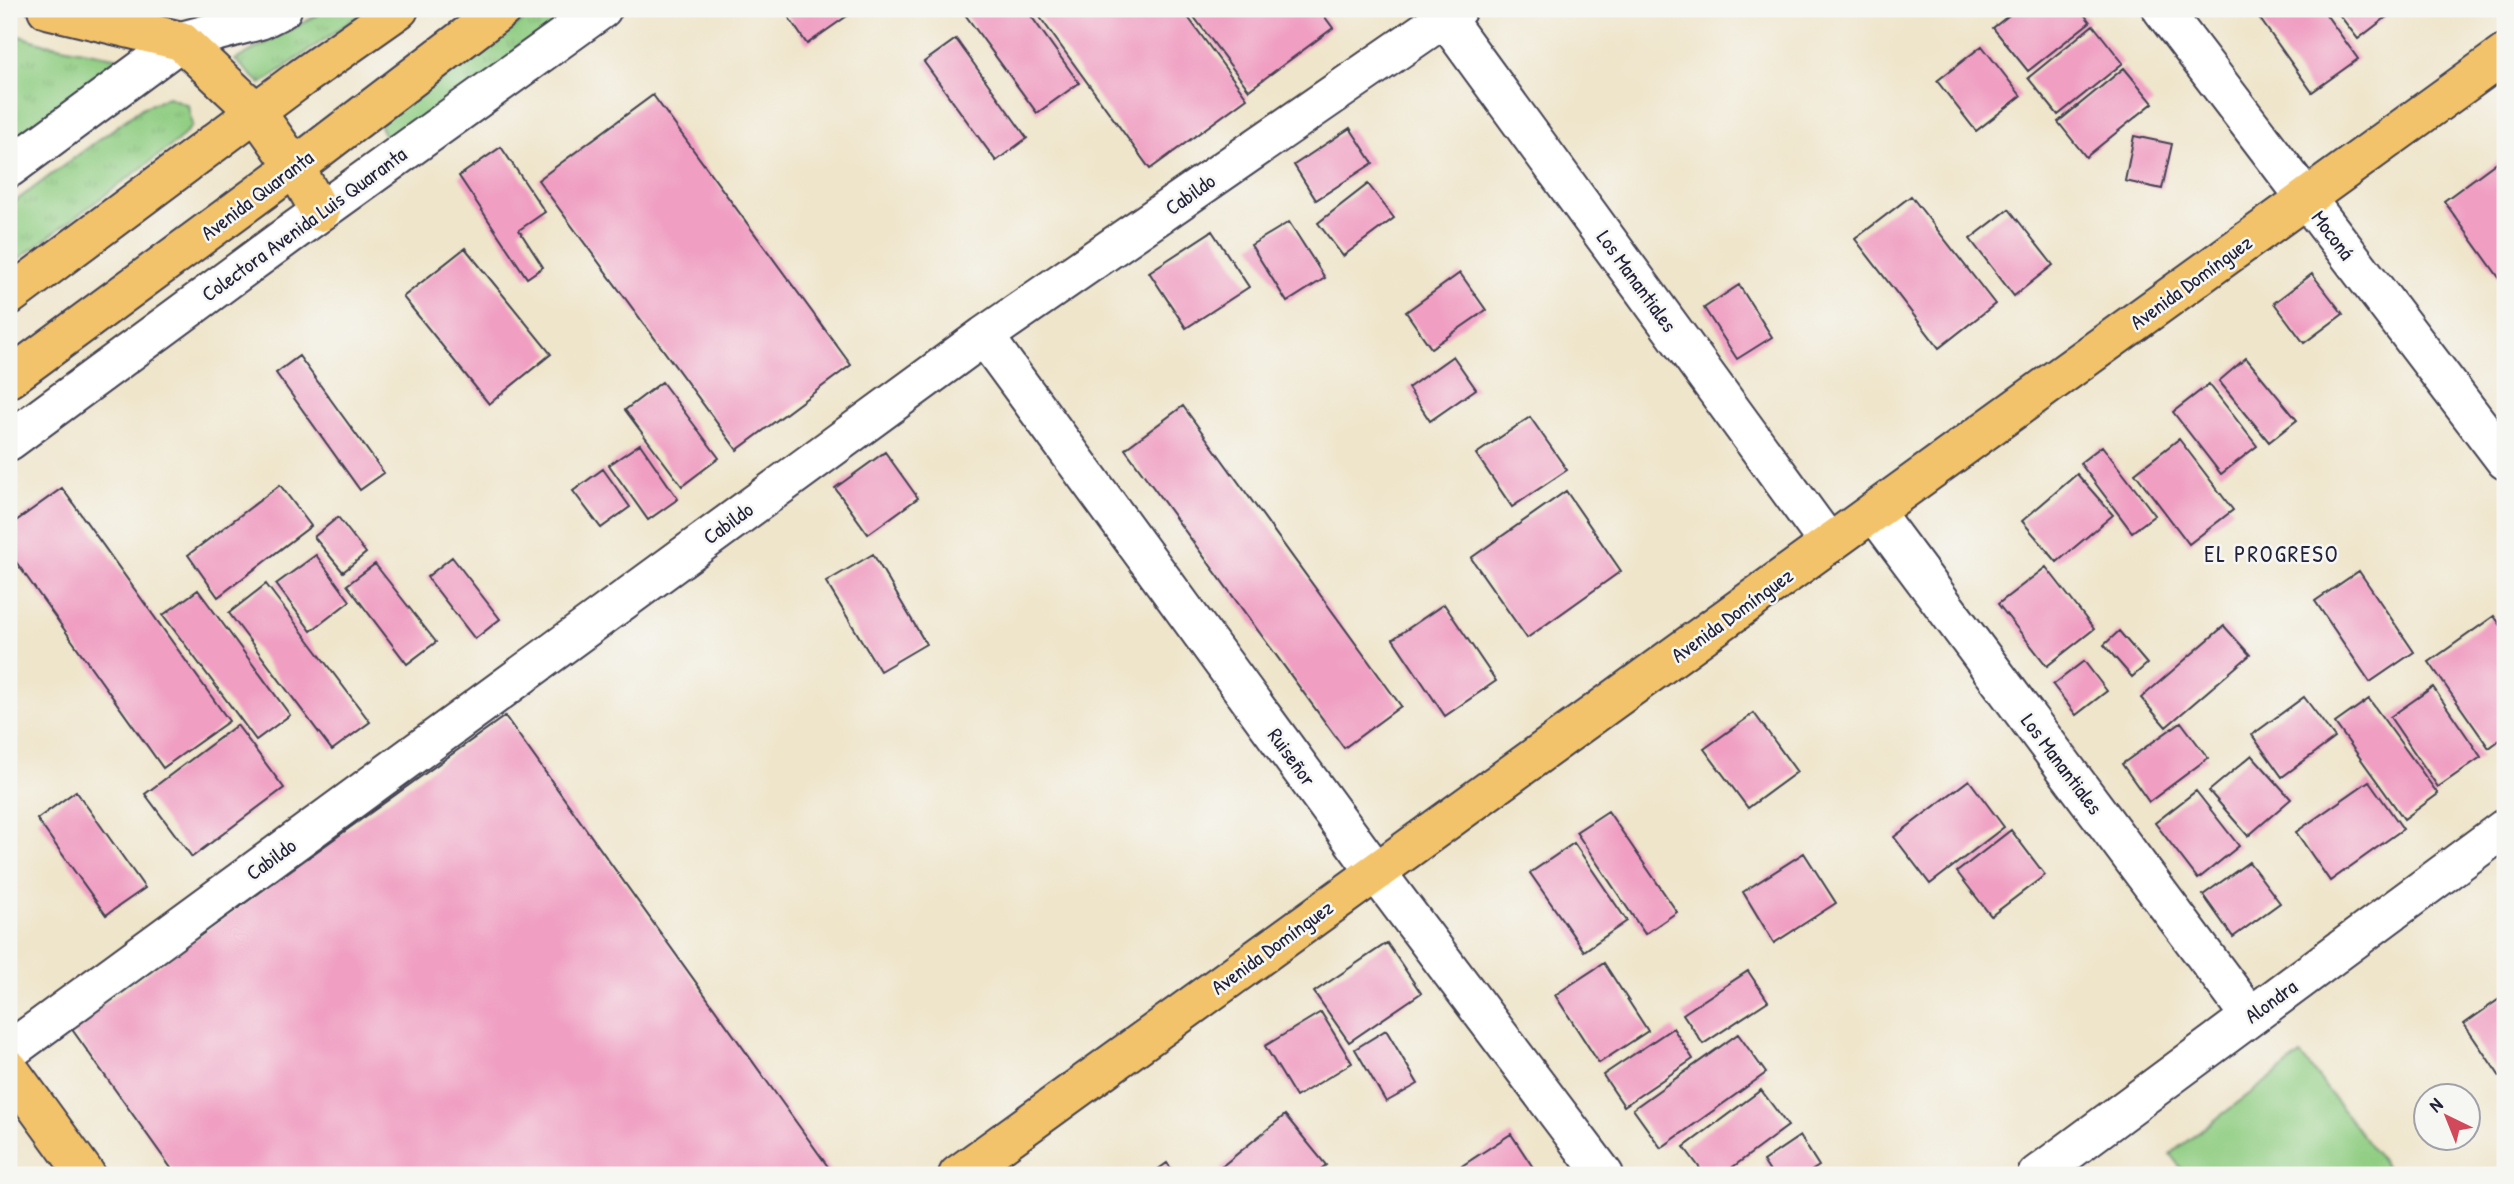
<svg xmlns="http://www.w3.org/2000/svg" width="2514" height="1184" font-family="'Patrick Hand',sans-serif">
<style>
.grass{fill:url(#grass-tufts);stroke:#59785e;stroke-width:2}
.garden{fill:#90cd82;stroke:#59785e;stroke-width:2}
.building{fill:#f09fc2}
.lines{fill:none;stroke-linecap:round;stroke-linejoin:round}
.minor-casing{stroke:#413f51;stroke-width:42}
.major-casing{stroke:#413f51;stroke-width:42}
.highway-casing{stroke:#413f51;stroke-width:42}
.minor{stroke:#fff;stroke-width:38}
.major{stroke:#f2c36a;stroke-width:38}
.highway{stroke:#f2c36a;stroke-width:38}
.labels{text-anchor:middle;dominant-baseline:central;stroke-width:5;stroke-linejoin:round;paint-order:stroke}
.street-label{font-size:21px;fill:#22223b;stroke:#f6f6f2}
.neighbourhood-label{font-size:23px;letter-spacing:2px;fill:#22223b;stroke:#f6f6f2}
</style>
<defs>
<pattern id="grass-tufts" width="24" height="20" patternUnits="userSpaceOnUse" patternTransform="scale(1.75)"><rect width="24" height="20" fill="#90cd82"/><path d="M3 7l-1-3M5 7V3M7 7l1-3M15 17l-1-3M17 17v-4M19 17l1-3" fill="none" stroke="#7cb071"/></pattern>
</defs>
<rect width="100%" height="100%" fill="#f6f6f2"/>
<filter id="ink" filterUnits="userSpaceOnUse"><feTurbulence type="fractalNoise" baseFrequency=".0143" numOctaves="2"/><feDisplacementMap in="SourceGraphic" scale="14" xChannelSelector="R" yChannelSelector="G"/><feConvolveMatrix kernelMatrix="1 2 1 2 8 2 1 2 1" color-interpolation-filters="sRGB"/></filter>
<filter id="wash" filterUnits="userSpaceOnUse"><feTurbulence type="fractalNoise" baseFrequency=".00686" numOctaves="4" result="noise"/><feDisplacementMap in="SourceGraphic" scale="28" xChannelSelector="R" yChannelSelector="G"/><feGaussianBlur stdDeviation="1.57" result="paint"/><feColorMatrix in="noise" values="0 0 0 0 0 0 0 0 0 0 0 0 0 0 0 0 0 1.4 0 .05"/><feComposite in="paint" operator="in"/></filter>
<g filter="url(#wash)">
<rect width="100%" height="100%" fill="#efe5cb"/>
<!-- grass -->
<path class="grass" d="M328 9H368L261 84 235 60Z
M539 9H580L390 146 379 124Z
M9 33 46 44 120 58 9 144Z
M168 97 188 105 192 126 178 141 9 266V206L142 108Z"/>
<!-- garden -->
<path class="garden" d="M2301 1055 2392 1175H2186L2170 1154Z"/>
<g id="blocks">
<!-- building -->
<path class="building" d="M783 9H857L807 44Z
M961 9H1026L1079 83 1037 113Z
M1034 9H1182L1247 98 1150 169Z
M1188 9H1319L1333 28 1249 90Z
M2017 9H2080L2090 22 2028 71 1993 28Z
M2253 9H2322L2358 59 2312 92Z
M2335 9H2397L2358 39Z
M2093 25 2123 63 2058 115 2028 78Z
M956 39 1027 138 996 161 924 62Z
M1982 46 2021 96 1976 131 1937 81Z
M2124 68 2153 103 2086 157 2058 122Z
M653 95 851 365 737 450 538 180Z
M1350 128 1373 163 1316 200 1294 165Z
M2134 136 2172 144 2162 189 2125 181Z
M501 147 545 212 519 230 543 267 527 278 459 176Z
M2505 156V286L2444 201Z
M1368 184 1394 218 1343 256 1318 223Z
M1911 196 1995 304 1939 348 1855 239Z
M2009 209 2053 265 2014 296 1970 239Z
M1289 222 1325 278 1287 302 1251 245Z
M1212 231 1249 287 1186 328 1149 272Z
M465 248 551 354 489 404 403 297Z
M1460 273 1486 310 1431 348 1406 312Z
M2312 274 2343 314 2304 343 2274 303Z
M1739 285 1772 337 1737 359 1704 308Z
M299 356 384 473 360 490 276 373Z
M1453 356 1476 389 1430 421 1408 388Z
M2246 358 2297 420 2269 442 2219 381Z
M662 382 719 458 682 486 625 410Z
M2209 384 2257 446 2221 474 2173 412Z
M1183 406 1401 706 1344 748 1125 449Z
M1530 417 1567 470 1512 507 1476 454Z
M2179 439 2233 510 2189 544 2135 473Z
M640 444 678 499 648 520 609 465Z
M2102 446 2155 515 2132 532 2080 463Z
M885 452 918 498 868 534 835 488Z
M603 469 630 507 601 528 573 491Z
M2077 474 2113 515 2057 562 2022 521Z
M280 485 311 526 218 597 188 555Z
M62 488 229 721 163 768 9 552V526Z
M1566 491 1621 571 1527 638 1471 558Z
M338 517 366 553 343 572 314 537Z
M873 554 926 644 880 671 826 582Z
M316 555 350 601 311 631 276 584Z
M452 557 500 619 475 639 427 577Z
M375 564 436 642 407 664 347 585Z
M2046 567 2094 629 2047 666 1998 604Z
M2359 571 2414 652 2370 682 2315 601Z
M266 584 370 722 332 750 229 613Z
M198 590 290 715 256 740 163 615Z
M1444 604 1496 681 1445 716 1393 639Z
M2494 616 2505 631V736L2489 748 2429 662Z
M2224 626 2250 655 2166 727 2141 698Z
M2119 631 2147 664 2132 677 2104 645Z
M2084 661 2107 691 2076 715 2053 685Z
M2433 687 2481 757 2438 787 2390 717Z
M2304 697 2335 738 2282 777 2252 735Z
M2369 699 2438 794 2404 819 2335 723Z
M1754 713 1797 772 1748 808 1704 749Z
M505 716 834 1175H176L71 1028Z
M2181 722 2208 758 2149 802 2122 764Z
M237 725 284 788 192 857 145 794Z
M2252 755 2291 799 2248 836 2209 791Z
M1969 780 2004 827 1930 884 1894 837Z
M2369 781 2403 829 2330 881 2296 832Z
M76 791 145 888 106 915 37 819Z
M2196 791 2239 846 2198 879 2155 823Z
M1608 811 1677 912 1645 934 1576 832Z
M2011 830 2045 875 1991 916 1957 872Z
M1574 843 1627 921 1584 951 1530 873Z
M1804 853 1836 903 1774 943 1743 892Z
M2249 862 2280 903 2233 937 2203 895Z
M1387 943 1421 993 1349 1042 1314 992Z
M1604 963 1648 1031 1599 1063 1555 995Z
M1748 971 1768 1001 1703 1044 1683 1014Z
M2505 995V1084L2464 1024Z
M1321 1012 1352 1063 1296 1097 1265 1046Z
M1673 1028 1693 1059 1624 1106 1603 1075Z
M1386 1030 1418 1084 1386 1102 1355 1049Z
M1738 1034 1766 1073 1661 1148 1633 1109Z
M1761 1090 1788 1126 1722 1175H1705L1684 1147Z
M1285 1115 1326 1165 1313 1175H1226L1220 1168Z
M1511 1134 1538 1175H1448Z
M1800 1136 1819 1166 1805 1175H1772L1763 1161Z
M1167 1163 1176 1175H1150Z"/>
</g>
</g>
<g filter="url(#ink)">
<use href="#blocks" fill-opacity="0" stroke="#413f51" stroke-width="2"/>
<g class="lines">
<defs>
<path id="minor" d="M2162 9 2505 460
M1445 18 1829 544
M9 168 181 41 260 20 282 9
M984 336 1376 872 1604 1175
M9 441 287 236 602 9
M1874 512 2250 1016
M9 1051 984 336 1457 9
M2037 1175 2505 828"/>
<path id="major" d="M47 9 181 41 256 112 295 167 320 212
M9 1069 86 1175
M958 1175 2505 54"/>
<path id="highway" d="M9 296 301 78 399 9
M9 378 295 167 502 9"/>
</defs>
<!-- minor casing -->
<use href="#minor" class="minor-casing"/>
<!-- major casing -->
<use href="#major" class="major-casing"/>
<!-- highway casing -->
<use href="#highway" class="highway-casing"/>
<!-- minor -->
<use href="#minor" class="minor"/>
<!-- major -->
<use href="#major" class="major"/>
<!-- highway -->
<use href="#highway" class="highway"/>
</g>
</g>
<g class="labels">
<!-- street labels -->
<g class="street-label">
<text transform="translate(1190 194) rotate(-35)">Cabildo</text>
<text transform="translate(257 195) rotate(-37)">Avenida Quaranta</text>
<text transform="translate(304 224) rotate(-36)">Colectora Avenida Luis Quaranta</text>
<text transform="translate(2333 235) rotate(53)">Moconá</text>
<text transform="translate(1637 281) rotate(54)">Los Manantiales</text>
<text transform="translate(2191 282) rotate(-36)">Avenida Domínguez</text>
<text transform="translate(728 523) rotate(-36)">Cabildo</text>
<text transform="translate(1732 615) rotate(-36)">Avenida Domínguez</text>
<text transform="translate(1292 757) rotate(54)">Ruiseñor</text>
<text transform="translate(2062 764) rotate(53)">Los Manantiales</text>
<text transform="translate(271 859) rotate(-36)">Cabildo</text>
<text transform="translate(1272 947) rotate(-36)">Avenida Domínguez</text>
<text transform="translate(2271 1001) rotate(-36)">Alondra</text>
</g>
<!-- neighbourhood labels -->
<g class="neighbourhood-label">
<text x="2272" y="553">EL PROGRESO</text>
</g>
</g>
<!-- margin -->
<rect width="2514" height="1184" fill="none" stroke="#f6f6f2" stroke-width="35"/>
<!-- north arrow -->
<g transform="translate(2447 1117) rotate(317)"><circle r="33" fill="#f6f6f2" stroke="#a1a1a9" stroke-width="2"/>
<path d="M0-5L12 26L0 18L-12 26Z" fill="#d1495b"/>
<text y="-10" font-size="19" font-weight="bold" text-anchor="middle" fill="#22223b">N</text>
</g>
</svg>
